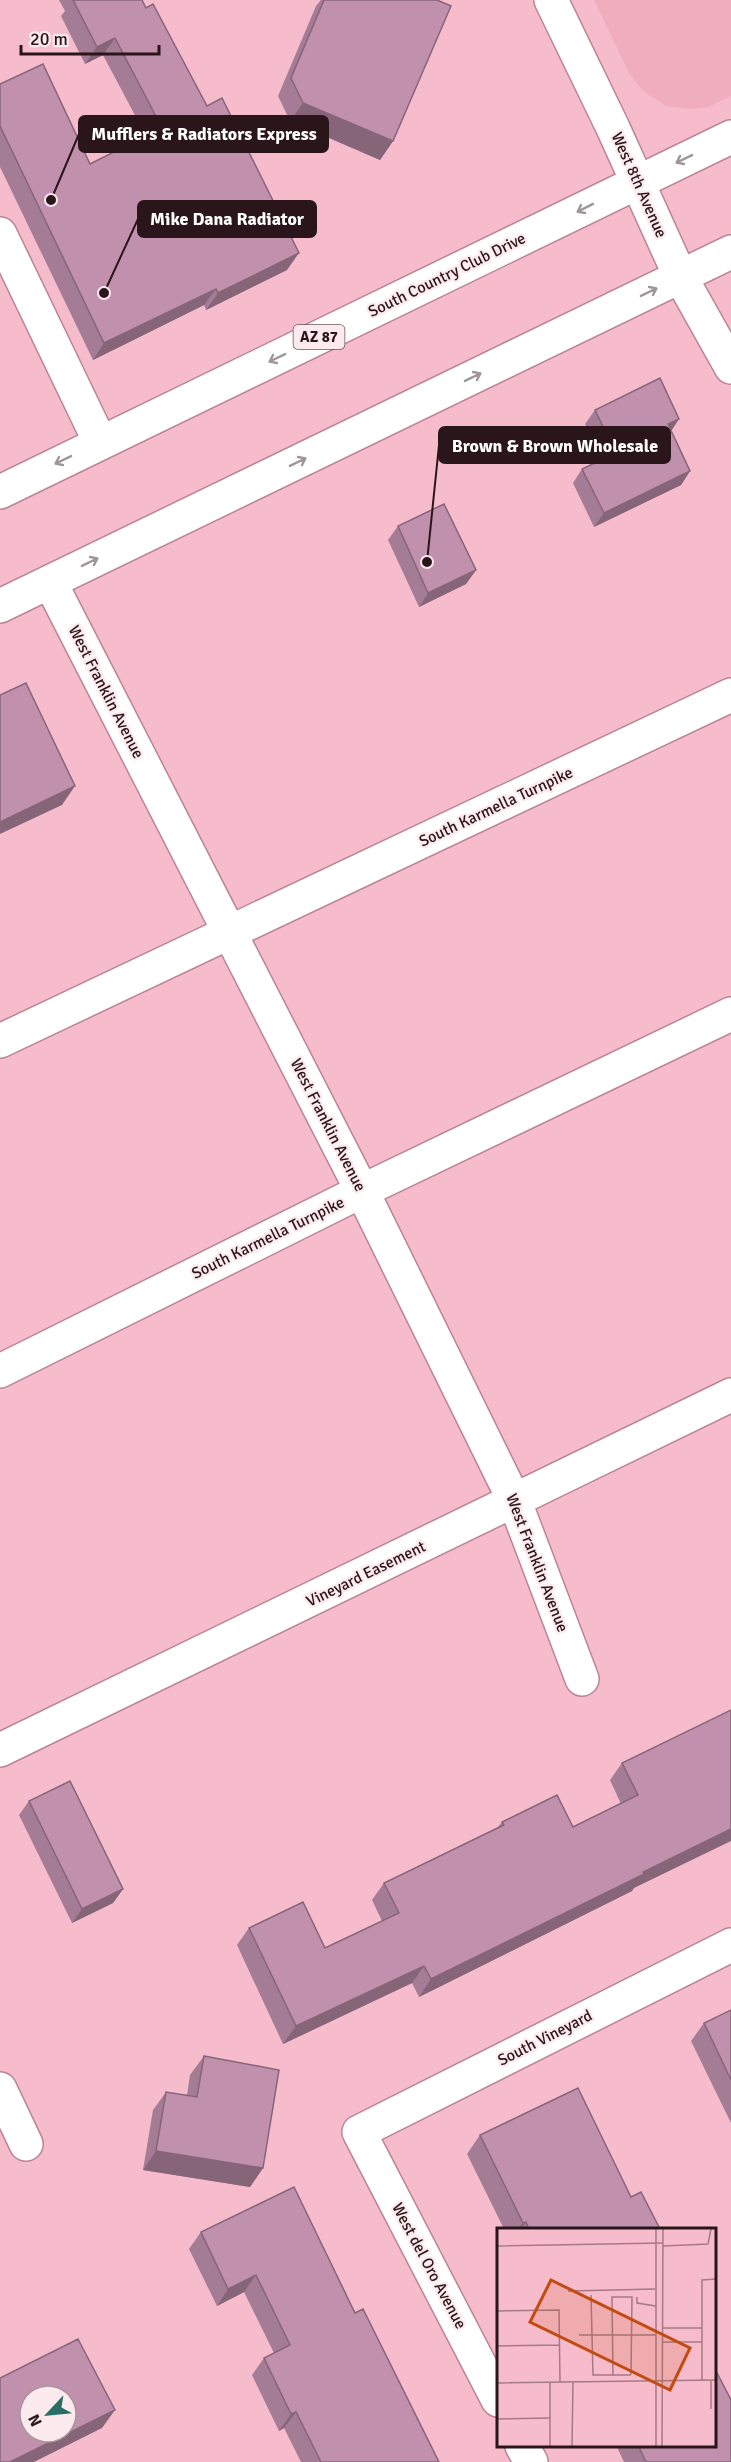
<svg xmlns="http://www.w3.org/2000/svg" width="731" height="2462" font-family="Signika,sans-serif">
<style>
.built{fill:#efadbe}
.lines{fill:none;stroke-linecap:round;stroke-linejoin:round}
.minor-casing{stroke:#bb8593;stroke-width:36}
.major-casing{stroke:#bb8593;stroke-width:36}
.minor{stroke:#fff;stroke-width:33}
.major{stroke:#fff;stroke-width:33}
.wall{fill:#a57c95}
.shaded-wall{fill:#866579}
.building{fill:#c090ad;stroke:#866579;stroke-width:1.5;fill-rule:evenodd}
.oneway{stroke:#9f9698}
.labels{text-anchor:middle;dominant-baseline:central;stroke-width:4.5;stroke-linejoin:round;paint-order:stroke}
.shield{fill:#fceaee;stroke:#69555a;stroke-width:1.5}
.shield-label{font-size:15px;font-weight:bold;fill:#2a151b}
.street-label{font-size:16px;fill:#2a151b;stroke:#fceaee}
.inset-road{fill:none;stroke:#a57985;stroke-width:1.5}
.view{fill:#c24b0f;fill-opacity:0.15;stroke:#c24b0f;stroke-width:3}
.inset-edge{fill:none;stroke:#2a151b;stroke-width:3}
.leader{fill:none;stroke:#2a151b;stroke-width:2}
.callout-dot{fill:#2a151b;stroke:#fceaee;stroke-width:2}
.callout{fill:#2a151b;stroke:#2a151b;stroke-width:2}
.callout-label{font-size:18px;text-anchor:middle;font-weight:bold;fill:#fff}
</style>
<rect width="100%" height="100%" fill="#f7bccb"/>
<!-- built -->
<path class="built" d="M594 0H731V96L708 107 691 109 666 106 643 91 629 73Z"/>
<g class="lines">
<defs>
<path id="minor" d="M551 0 613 128 680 276 731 367
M0 234 100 442
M50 582 362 1191 515 1502 582 1679
M0 1041 731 695
M0 1371 362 1191 731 1014
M0 1750 731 1395
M0 2089 26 2144
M498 2400 359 2132 731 1945
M522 2446 531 2462"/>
<path id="major" d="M0 492 731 137
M0 606 731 252"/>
</defs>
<!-- minor casing -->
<use href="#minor" class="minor-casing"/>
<!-- major casing -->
<use href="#major" class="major-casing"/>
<!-- minor -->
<use href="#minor" class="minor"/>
<!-- major -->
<use href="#major" class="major"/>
</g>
<!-- wall -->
<path class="wall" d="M59 0H142L287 270 206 310 204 305 93 360 0 167V84L90 164 146 136 103 55 85 64 61 16 65 11Z
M321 0H324L393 141 380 160 290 121 278 96 316 6Z
M595 410 671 431 690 471 681 485 594 527 573 483 582 469 602 460 585 424Z
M398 526 476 570 466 584 419 607 388 540Z
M731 1710 632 1891 419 1997 412 1983 283 2044 237 1945 249 1928 325 1948 382 1921 372 1900 384 1883 498 1827 502 1822 573 1827 621 1804 610 1780 622 1763Z
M29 1801 123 1889 113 1903 72 1923 19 1815Z
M731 2010V2123L691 2041 704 2023Z
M204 2056 263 2168 250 2187 143 2170 153 2110 166 2092 187 2095 190 2075Z
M480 2135 631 2197 660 2229H504L467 2154Z
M201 2232 355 2313 439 2462H301L284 2428 279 2431 252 2375 264 2358 274 2353 244 2292 217 2306 189 2249Z
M616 2445H714L731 2462H624Z"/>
<!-- shaded-wall -->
<path class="shaded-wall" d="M115 38 103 55 85 64 97 47Z
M303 103 393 141 380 160 290 121Z
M299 253 287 270 206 310 218 293Z
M216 289 204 305 93 360 104 343Z
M679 419 670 433 668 424Z
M690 471 681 485 594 527 604 513Z
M476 570 466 584 419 607 428 593Z
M75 786 62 805 0 834V822Z
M731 1829V1841L634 1888 632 1891 419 1997 431 1979 643 1872Z
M123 1889 113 1903 72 1923 82 1909Z
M424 1966 412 1983 283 2044 296 2026Z
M156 2151 263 2168 250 2187 143 2170Z
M526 2222 520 2229H518L523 2223Z
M256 2275 244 2292 217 2306 228 2289Z
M115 2410 102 2428 34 2462H10Z
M296 2412 284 2428 279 2431 291 2414Z"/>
<!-- building -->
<path class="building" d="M73 0H142L146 8 153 4 207 106 222 98 299 253 218 293 216 289 104 343 0 126V84L43 64 90 164 162 128 115 38 97 47Z
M324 0H437L451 6 393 141 303 103 291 78Z
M660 378 679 419 668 424 690 471 604 513 582 469 616 453 595 410Z
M444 504 476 570 428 593 398 526Z
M26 683 75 786 0 822V695Z
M731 1710V1829L643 1872 644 1874 431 1979 424 1966 296 2026 249 1928 303 1902 325 1948 399 1913 384 1883 504 1825 502 1822 557 1795 573 1827 638 1795 622 1763Z
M70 1781 123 1889 82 1909 29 1801Z
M731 2010V2080L704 2023Z
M204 2056 279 2070 263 2168 156 2151 166 2092 197 2097Z
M578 2088 631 2197 641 2192 660 2229H529L526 2222 523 2223 480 2135Z
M294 2187 355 2313 363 2309 439 2462H321L296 2412 291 2414 264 2358 290 2345 256 2275 228 2289 201 2232Z
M78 2339 115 2410 10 2462H0V2378ZM30 2396H66V2432H30Z
M714 2367 731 2400V2462H646L638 2445H714Z"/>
<!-- one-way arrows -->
<defs><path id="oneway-shaft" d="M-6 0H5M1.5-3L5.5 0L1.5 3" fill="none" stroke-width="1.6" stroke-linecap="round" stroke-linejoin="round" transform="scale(1.5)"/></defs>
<g class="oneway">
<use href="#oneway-shaft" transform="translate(684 159) rotate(154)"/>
<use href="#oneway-shaft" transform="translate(585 208) rotate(153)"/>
<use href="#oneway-shaft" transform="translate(649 292) rotate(-26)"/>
<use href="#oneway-shaft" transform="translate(277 358) rotate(154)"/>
<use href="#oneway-shaft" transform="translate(473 377) rotate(-26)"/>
<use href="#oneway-shaft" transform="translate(63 460) rotate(154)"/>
<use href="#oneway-shaft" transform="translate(298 462) rotate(-26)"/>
<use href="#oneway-shaft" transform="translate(90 562) rotate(-26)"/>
</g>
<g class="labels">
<!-- shield labels -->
<rect class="shield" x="293.5" y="325" width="51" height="24" rx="4.5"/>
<g class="shield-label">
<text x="319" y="337">AZ 87</text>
</g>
<!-- street labels -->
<g class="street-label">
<text transform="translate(639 185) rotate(66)">West 8th Avenue</text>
<text transform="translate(447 275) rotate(-26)">South Country Club Drive</text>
<text transform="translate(106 692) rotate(63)">West Franklin Avenue</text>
<text transform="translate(496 807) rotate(-25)">South Karmella Turnpike</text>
<text transform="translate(328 1125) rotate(63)">West Franklin Avenue</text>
<text transform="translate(268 1238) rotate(-26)">South Karmella Turnpike</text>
<text transform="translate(537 1563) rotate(69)">West Franklin Avenue</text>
<text transform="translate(366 1574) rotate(-26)">Vineyard Easement</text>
<text transform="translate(545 2038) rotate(-27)">South Vineyard</text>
<text transform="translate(429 2266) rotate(62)">West del Oro Avenue</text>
</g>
</g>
<!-- overview -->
<g transform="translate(497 2228)">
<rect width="219" height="219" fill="#f7bccb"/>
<path class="inset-road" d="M0 18 165 15M166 18 211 16 214 1M71 63 158 61M94 67 96 147H133L134 146 135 69H115L116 147M140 69V75L159 78M0 83 62 82 63 154M165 100H205M82 107H159M165 114H205M0 118 63 117M205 152V52L219 51M214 152V181M0 155 219 152M0 191 54 190M53 219V154M75 219 76 154M159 219V0M165 219 166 0"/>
<path class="view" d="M54 52 193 120 173 162 33 94Z"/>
<rect width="219" height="219" class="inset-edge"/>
</g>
<!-- callouts -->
<path class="leader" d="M51 200L79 134M104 293L138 219M427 562L439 445"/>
<g class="callout-dot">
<circle cx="51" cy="200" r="6"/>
<circle cx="104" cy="293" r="6"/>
<circle cx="427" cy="562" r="6"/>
</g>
<g class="callout">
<rect x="79" y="116" width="249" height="36" rx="6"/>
<rect x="138" y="201" width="178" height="36" rx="6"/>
<rect x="439" y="427" width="231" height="36" rx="6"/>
</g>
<g class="callout-label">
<text x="204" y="140">Mufflers &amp; Radiators Express</text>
<text x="227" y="225">Mike Dana Radiator</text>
<text x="555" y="452">Brown &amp; Brown Wholesale</text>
</g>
<!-- north arrow -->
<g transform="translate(48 2414) rotate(244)"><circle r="28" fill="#fceaee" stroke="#a8959a" stroke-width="1.5"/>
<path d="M0-4.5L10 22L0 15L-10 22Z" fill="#286f65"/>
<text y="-9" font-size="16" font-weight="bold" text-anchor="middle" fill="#2a151b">N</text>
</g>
<!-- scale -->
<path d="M21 45v9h138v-9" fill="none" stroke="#2a151b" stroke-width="3"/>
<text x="30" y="45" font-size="18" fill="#2a151b" stroke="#fceaee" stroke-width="4.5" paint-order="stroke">20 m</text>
</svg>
